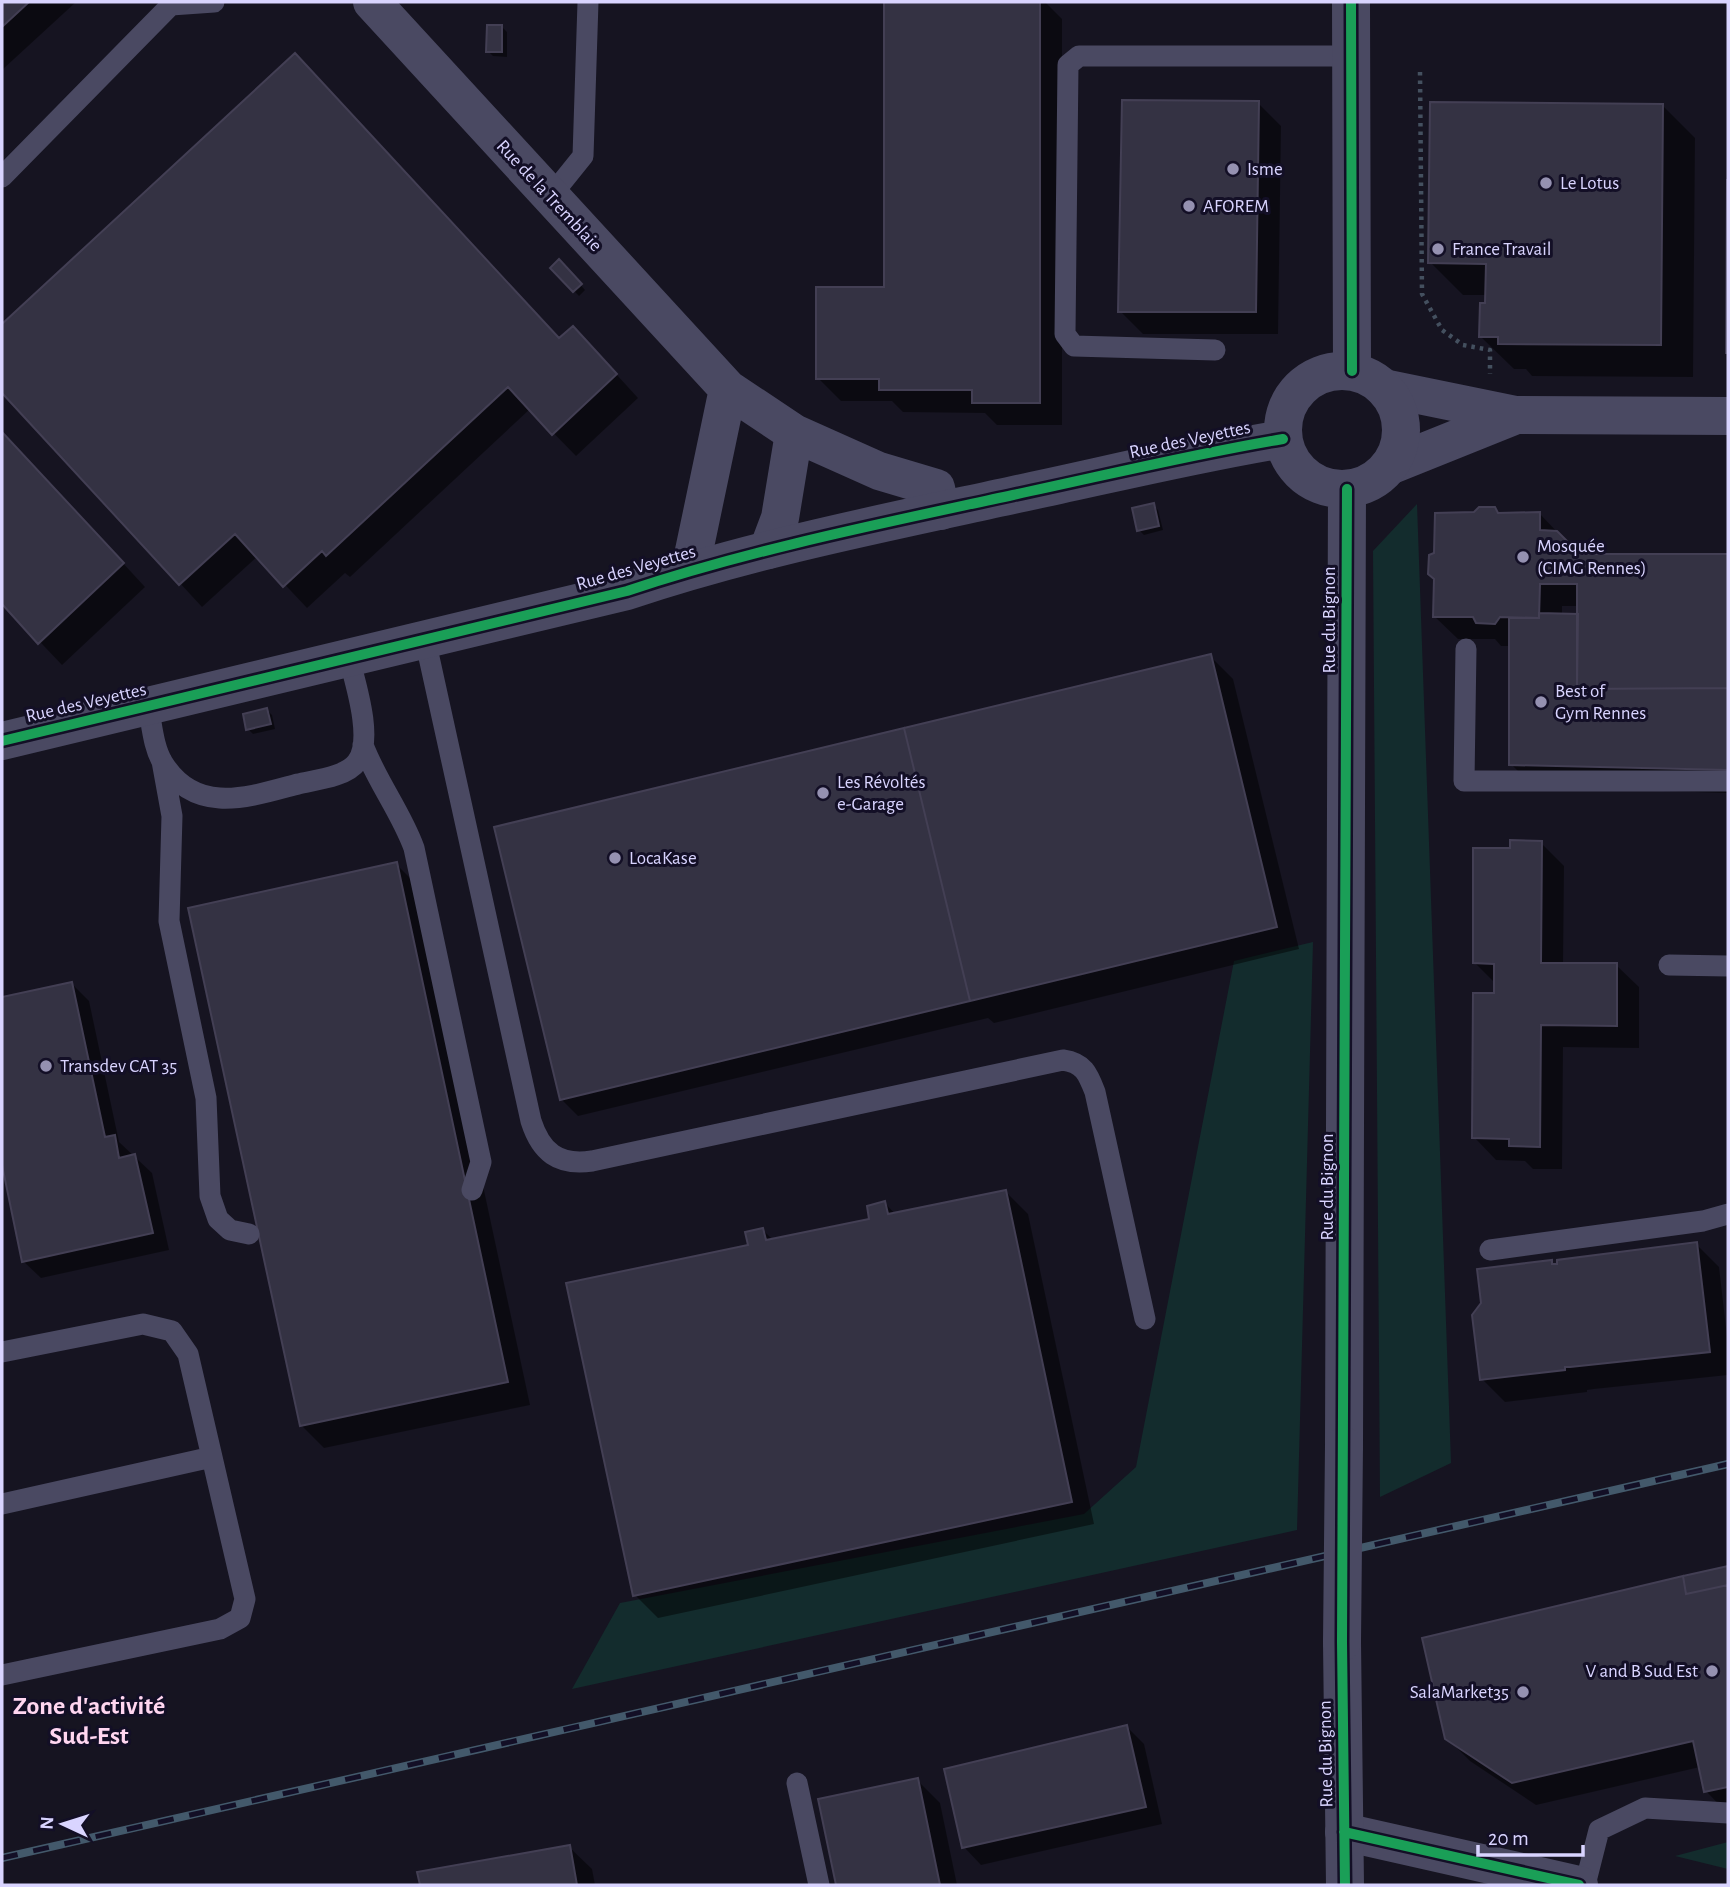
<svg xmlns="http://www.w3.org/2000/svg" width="1730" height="1887" font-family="'Alegreya Sans',sans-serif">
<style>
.green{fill:#132c2d}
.shadow{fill:#0007;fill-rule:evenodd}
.building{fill:#343243;stroke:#433f54;stroke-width:2}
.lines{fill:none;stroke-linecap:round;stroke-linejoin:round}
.path{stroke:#44505f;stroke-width:4.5;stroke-dasharray:3.5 5;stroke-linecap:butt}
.service{stroke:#4a4962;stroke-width:21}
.minor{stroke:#4a4962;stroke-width:38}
.tertiary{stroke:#4a4962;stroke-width:38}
.rail-casing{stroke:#43596b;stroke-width:8}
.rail{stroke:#130f26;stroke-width:5;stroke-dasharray:16;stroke-linecap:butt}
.tertiary-bridge{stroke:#4a4962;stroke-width:38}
.cycleway-casing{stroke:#130f26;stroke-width:15}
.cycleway{stroke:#1a9f57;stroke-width:10}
.poi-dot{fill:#9591b1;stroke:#130f26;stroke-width:2.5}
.labels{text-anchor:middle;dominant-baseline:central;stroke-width:6;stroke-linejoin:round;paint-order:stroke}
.poi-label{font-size:19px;fill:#d9d4ff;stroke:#130f26;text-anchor:start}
.street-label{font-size:19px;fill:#d9d4ff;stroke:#130f26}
.district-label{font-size:26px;font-weight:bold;fill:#ffd6f0;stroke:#130f26}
</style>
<rect width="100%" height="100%" fill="#161421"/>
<!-- green -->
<path class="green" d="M1417 504 1451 1463 1380 1497 1373 551Z
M1313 942 1297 1530 572 1689 620 1603 1084 1514 1136 1467 1234 961Z
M1728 1842V1869L1675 1856Z"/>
<!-- shadow -->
<path class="shadow" d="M2 2H76L2 70Z
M886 2H1045L1062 19V425H997L985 413 903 412 892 401H841L818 378 886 289Z
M502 27 507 32V57L493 56 488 51Z
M295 55 560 339 595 351 638 398 576 456 530 409 350 577 345 573 307 608 258 556 202 607 2 390V326Z
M1258 103 1281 126 1278 334H1143L1120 311Z
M1662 105 1695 138 1693 377 1532 376 1526 369H1514L1481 337 1487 295H1463L1430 262Z
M559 261 585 290 579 296 552 268Z
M2 432 145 587 62 665 6 606 2 610Z
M1153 505 1158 510 1163 530 1144 535 1139 530Z
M1499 514H1540L1580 556H1728V793L1534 787 1511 764V646H1501L1495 639H1458L1435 617ZM1562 606H1579V615H1562Z
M1210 656 1233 679 1299 949 994 1023 988 1018 578 1116 561 1099Z
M267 710 272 715 275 729 253 734 248 729Z
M1541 843 1564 866 1563 965H1616L1639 987V1048L1563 1047 1562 1169H1533L1525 1161 1496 1160 1474 1137 1496 984 1475 963 1512 850Z
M396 864 419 887 530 1405 324 1448 301 1425Z
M72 984 89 1001 119 1142 152 1173 169 1250 41 1278 23 1261 2 1156V999Z
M1006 1192 1028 1214 1094 1524 658 1618 635 1595 750 1246 763 1230 773 1240 871 1220 885 1203 896 1215Z
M1696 1244 1719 1267 1728 1345V1375L1594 1389 1587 1390V1392L1505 1402 1482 1379 1551 1262 1554 1266Z
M1728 1568V1814L1706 1791 1700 1767 1536 1805 1470 1761 1447 1738 1683 1578Z
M1127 1727 1144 1744 1162 1824 981 1865 964 1847Z
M917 1780 940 1803 957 1885H838L820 1800Z
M569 1847 592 1869 595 1885H421L419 1874Z"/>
<!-- building -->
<path class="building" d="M2 2H29L2 27Z
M884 2H1040V403H972V390H879V379H816V287H884Z
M487 25H502V52H486Z
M295 53 559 338 573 326 617 374 552 435 508 387 326 556 322 551 283 587 235 534 179 585 2 393V324Z
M1122 100 1259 101 1256 312H1118Z
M1430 102 1663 104 1661 345 1498 344V337H1479L1480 303H1485L1486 264 1428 263Z
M1727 180H1728V353H1726Z
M559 259 582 284 573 292 550 268Z
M2 432 124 563 38 644 2 604Z
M1154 503 1159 526 1137 531 1132 508Z
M1479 507H1495L1498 513 1540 512V530L1557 531 1580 554H1728V688L1577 689V584H1540L1539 618 1500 617 1495 624 1476 623 1473 617H1433L1434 579 1428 574 1429 555 1434 553 1435 513 1474 512Z
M1539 613 1578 614 1577 689 1728 688V770L1509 765V618H1539Z
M1211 654 1277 927 970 1001 904 728Z
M267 708 271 724 246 730 243 714Z
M904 728 970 1001 560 1100 494 827Z
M1510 840 1542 841 1541 963H1617V1026L1541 1025 1540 1147 1509 1146V1139L1472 1138 1473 993H1494V964L1473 963V848H1510Z
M397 862 508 1382 300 1426 188 908Z
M72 982 105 1137 115 1135 119 1158 135 1154 153 1233 22 1262 2 1165V997Z
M1006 1190 1072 1502 633 1596 566 1283 748 1245 745 1232 763 1228 766 1240 869 1219 867 1206 885 1201 888 1214Z
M1697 1242 1710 1352 1570 1367H1565V1370L1480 1380 1472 1315 1481 1303 1477 1269 1552 1260V1264H1557V1260Z
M1728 1566V1585L1686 1594 1683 1576Z
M1683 1576 1686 1594 1728 1585V1787L1704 1792 1693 1741 1512 1783 1445 1739 1422 1638Z
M1127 1725 1146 1807 962 1848 944 1769Z
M918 1778 940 1885H836L818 1799Z
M570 1845 577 1885H420L417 1872Z"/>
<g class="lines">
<!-- path -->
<path class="path" d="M1420 72 1422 294 1442 330 1463 345 1490 350V374"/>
<!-- service -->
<path class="service" d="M2 177 171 5 214 2
M550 197 583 156 588 2
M1215 350 1074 346 1065 334 1068 65 1079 56H1351
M425 639 531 1121C541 1152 558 1166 592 1161L1063 1060C1084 1063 1088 1074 1095 1092L1145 1319
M1466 649 1464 781H1728
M148 706C152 724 153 747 163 763 196 816 249 797 298 784 315 780 346 777 357 762 374 740 355 682 349 658
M363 745C377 782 401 812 414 848L481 1162 472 1190
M162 761 172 816 169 921 206 1098 210 1196 218 1219 230 1230 249 1234
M1669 965 1728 966
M1490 1250 1703 1221 1728 1214
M2 1352 143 1324 172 1331 188 1354 245 1599 240 1618 220 1629 2 1675
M2 1504 212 1457
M797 1783 819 1885
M1585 1885 1599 1830 1645 1808 1728 1813"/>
<!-- minor -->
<path class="minor" d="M372 2 728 389 794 433 879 471 936 488 941 511
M1384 388 1516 415 1728 416
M1389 466 1516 415
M768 550 780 518 794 433
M690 570 728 389
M1344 1832 1579 1885"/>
<!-- tertiary -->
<path class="tertiary" d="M1351 2 1352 371
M1283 430a59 59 0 1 1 118 0a59 59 0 1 1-118 0Z
M2 741 627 591C753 549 884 523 1013 495 1103 476 1192 454 1283 439
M1344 1446 1347 489
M1342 1642 1345 1885"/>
<defs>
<path id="rail" d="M2 1858 1728 1464"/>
</defs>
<!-- rail casing -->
<use href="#rail" class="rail-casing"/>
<!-- rail -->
<use href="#rail" class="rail"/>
<!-- tertiary-bridge -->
<path class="tertiary-bridge" d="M1342 1642 1344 1446"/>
<defs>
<path id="cycleway" d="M1351 2 1352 371
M2 741 627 591C753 549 884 523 1013 495 1103 476 1192 454 1283 439
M1344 1832 1579 1885
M1345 1885 1342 1642 1347 489"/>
</defs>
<!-- cycleway casing -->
<use href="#cycleway" class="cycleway-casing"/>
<!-- cycleway -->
<use href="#cycleway" class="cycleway"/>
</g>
<!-- markers -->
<g class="poi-dot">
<circle cx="1233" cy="169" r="7"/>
<circle cx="1546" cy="183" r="7"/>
<circle cx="1189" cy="206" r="7"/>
<circle cx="1438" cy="249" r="7"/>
<circle cx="1523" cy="557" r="7"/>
<circle cx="1541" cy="702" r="7"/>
<circle cx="823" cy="793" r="7"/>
<circle cx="615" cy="858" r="7"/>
<circle cx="46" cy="1066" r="7"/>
<circle cx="1712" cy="1671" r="7"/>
<circle cx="1523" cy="1692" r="7"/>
</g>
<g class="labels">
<!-- poi labels -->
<g class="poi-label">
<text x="1247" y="169">Isme</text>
<text x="1560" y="183">Le Lotus</text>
<text x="1203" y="206">AFOREM</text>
<text x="1452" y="249">France Travail</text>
<text x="1537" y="546">Mosquée<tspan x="1537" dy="22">(CIMG Rennes)</tspan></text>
<text x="1555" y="691">Best of<tspan x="1555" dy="22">Gym Rennes</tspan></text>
<text x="837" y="782">Les Révoltés<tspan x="837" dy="22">e-Garage</tspan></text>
<text x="629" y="858">LocaKase</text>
<text x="60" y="1066">Transdev CAT 35</text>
<text x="1698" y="1671" text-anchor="end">V and B Sud Est</text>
<text x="1509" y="1692" text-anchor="end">SalaMarket35</text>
</g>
<!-- street labels -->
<g class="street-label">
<text transform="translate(549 196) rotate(47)">Rue de la Tremblaie</text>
<text transform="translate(1190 440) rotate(-12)">Rue des Veyettes</text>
<text transform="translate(636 568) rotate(-16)">Rue des Veyettes</text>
<text transform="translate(1329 620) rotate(-90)">Rue du Bignon</text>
<text transform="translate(86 703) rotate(-13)">Rue des Veyettes</text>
<text transform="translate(1327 1187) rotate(-90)">Rue du Bignon</text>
<text transform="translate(1326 1754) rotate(-91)">Rue du Bignon</text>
</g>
<!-- district labels -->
<g class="district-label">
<text x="89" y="1706">Zone d'activité<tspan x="89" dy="30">Sud-Est</tspan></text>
</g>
</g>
<!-- border -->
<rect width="1730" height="1887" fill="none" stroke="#d9d4ff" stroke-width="7"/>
<!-- north arrow -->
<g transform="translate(63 1824) rotate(274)" stroke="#130f26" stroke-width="5" paint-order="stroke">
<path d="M0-5L12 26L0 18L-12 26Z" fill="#d9d4ff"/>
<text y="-10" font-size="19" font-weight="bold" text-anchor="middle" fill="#d9d4ff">N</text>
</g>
<!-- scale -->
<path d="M1478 1845v10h105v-10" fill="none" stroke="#d9d4ff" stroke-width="3.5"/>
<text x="1488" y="1845" font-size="21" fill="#d9d4ff" stroke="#130f26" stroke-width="5" paint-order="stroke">20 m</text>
</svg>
